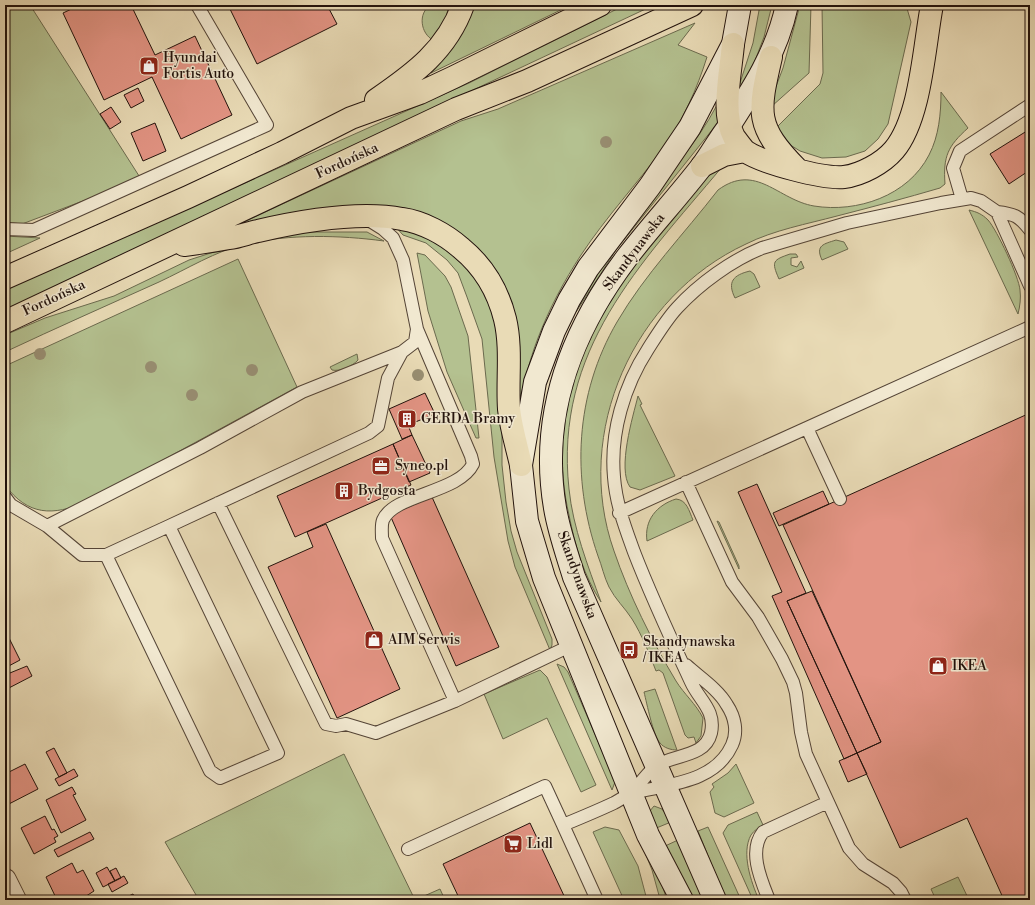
<svg xmlns="http://www.w3.org/2000/svg" width="1035" height="905" font-family="'Libre Bodoni',serif">
<style>
.green{fill:#b4c190;stroke:#6b6a4e}
.building{fill:#e39484;stroke:#22120c}
.lines{fill:none;stroke-linecap:round;stroke-linejoin:round}
.lane-casing{stroke:#544436;stroke-width:14}
.street-casing{stroke:#544436;stroke-width:24}
.secondary-casing{stroke:#22120c;stroke-width:24}
.primary-casing{stroke:#22120c;stroke-width:24}
.lane{stroke:#f1e8d0;stroke-width:12}
.street{stroke:#f1e8d0;stroke-width:22}
.secondary{stroke:#f1e8d0;stroke-width:22}
.primary{stroke:#e9dbb6;stroke-width:22}
.tree{fill:#988e72}
.labels{text-anchor:middle;dominant-baseline:central;stroke-width:3;stroke-linejoin:round;paint-order:stroke}
.poi-label{font-size:14px;fill:#22120c;stroke:#f1e8d0;text-anchor:start}
.street-label{font-size:14px;fill:#22120c;stroke:#f1e8d0}
</style>
<rect width="100%" height="100%" fill="#e9dbb6"/>
<filter id="stains"><feTurbulence type="fractalNoise" baseFrequency=".005" numOctaves="4"/><feColorMatrix values="0 0 0 0 .2 0 0 0 0 .09 0 0 0 0 .02 0 0 0 .5 -.17"/></filter>
<radialGradient id="worn" r=".72"><stop offset=".6" stop-color="#630" stop-opacity="0"/><stop offset="1" stop-color="#630" stop-opacity=".3"/></radialGradient>
<!-- green -->
<path class="green" d="M5 5H30L141 179 22 224 5 222Z
M431 5H449L444 26 433 40C421 34 417 13 431 5Z
M470 5H571L431 73 451 47Z
M625 5H654L5 310V290L469 83Z
M760 5H772L764 37 746 84 737 92 753 43Z
M800 5H811L809 73 772 106V97L783 68Z
M822 5H906L911 22 888 124 878 139 865 151 846 157 822 158 800 151 784 141 776 128 820 84 823 73Z
M695 23 678 45 707 57C697 89 683 120 664 147 637 184 606 217 581 255 564 281 549 309 538 338 529 361 524 385 517 408L506 296 420 216 220 233 461 121 498 109Z
M941 92 968 128C948 146 943 156 945 184L940 188C906 198 872 207 837 216 807 224 774 230 746 244 634 296 572 432 614 551 629 595 652 641 676 681 684 694 696 704 703 718L701 736 696 743 694 737 688 738 685 735 663 673 659 670 656 671C649 653 642 635 632 619 625 608 615 599 609 587 604 577 602 566 598 556 571 478 575 394 617 322 645 274 684 234 718 190 756 162 778 200 814 206 857 213 908 196 929 155 939 136 941 113 941 92Z
M717 105 720 120 616 250 576 312 572 313C593 279 615 246 639 214 666 177 696 145 717 105Z
M722 167C640 265 554 350 569 489 573 528 588 566 601 602 584 576 575 546 569 515 558 468 561 415 576 369 580 359 585 349 590 339 594 330 598 320 603 311 632 262 672 219 708 175Z
M969 210C977 212 982 214 988 220 997 230 1019 277 1020 290 1021 298 1020 306 1018 314Z
M394 225 447 245 480 280 498 320 502 360V465L506 502 511 531 517 552 552 639V645L550 650 515 567 508 541 494 457 482 339 467 297 458 273 447 260 426 243 403 235Z
M312 232H367L384 241C339 235 290 234 245 244 216 251 187 269 159 282 108 305 56 328 5 352V335L45 318 114 296 189 260 220 250 286 233Z
M5 236 40 238 5 254Z
M836 240 844 242 848 249 822 260C815 245 824 244 836 240Z
M417 253 425 255 445 276 451 287 468 336 479 438H476L447 372 428 311Z
M790 254H796L798 257 791 258V265L797 267 801 261 804 268 779 279C771 261 773 260 790 254Z
M238 259 297 387 86 502C53 516 28 516 5 485V366Z
M750 271 754 274 760 287 735 298C727 282 733 275 750 271Z
M357 354 358 360C353 366 339 372 332 370L330 367Z
M638 396 642 404 640 405 675 476 640 490 630 487C617 469 633 416 638 396Z
M676 499C687 500 689 511 693 520L647 541C644 520 657 505 676 499Z
M717 521 719 522 739 566V569Z
M557 664 564 667 568 672 613 776 615 782 612 790Z
M540 670 547 677 596 785 581 792 547 718 503 739 484 694Z
M655 689 677 750C671 750 664 748 660 743 653 735 647 704 644 692Z
M344 754 415 900H199L165 842Z
M736 764 754 803 724 817 715 813 710 792 714 787 712 784 728 773Z
M654 806 662 809 671 822 654 829 649 812Z
M757 812 763 825C759 828 754 830 751 835 741 853 751 882 759 900H753L723 833 728 825Z
M605 827 619 830 638 866 647 900H624L593 832Z
M708 827 741 900H726L698 831Z
M678 840 705 900H692L663 847Z
M646 855 662 885 666 897 660 899 652 870Z
M958 877 969 900H936L931 889Z
M440 889 445 900H415Z"/>
<!-- building -->
<path class="building" d="M80 5H131L155 55 195 36 232 115 181 139 152 77 104 100 63 13Z
M228 5H327L337 24 257 64Z
M138 88 144 101 131 108 124 95Z
M111 107 121 122 110 129 100 114Z
M155 123 166 151 143 161 131 133Z
M1030 129V170L1009 184 990 154Z
M425 393 435 414 408 425 412 435 402 439 389 409Z
M1030 413V900H1004L967 818 900 848 857 753 881 742 783 525Z
M412 435 430 473 409 482 393 444Z
M393 444 411 485 295 537 277 496Z
M757 484 806 593 787 601 857 753 844 759 772 596 782 592 738 492Z
M823 491 829 504 779 526 773 513Z
M432 497 499 647 456 666 390 515Z
M326 524 400 689 337 718 268 567 313 547 307 532Z
M812 591 881 742 857 753 787 601Z
M9 638 20 660 5 668V640Z
M27 666 32 676 5 690V675Z
M54 748 67 773 59 777 46 752Z
M857 753 867 774 848 782 839 761Z
M25 764 38 789 5 806V774Z
M74 769 78 776 59 786 55 779Z
M72 787 76 794 73 795 86 820 61 833 46 800Z
M45 816 52 830 54 829 58 836 54 838 56 842 34 854 21 828Z
M530 823 566 900H460L443 864Z
M90 832 94 839 58 857 54 850Z
M72 863 77 873 83 870 94 891 80 900H57L46 877Z
M107 867 115 881 103 887 96 873Z
M116 868 121 878 115 881 110 871Z
M124 876 128 883 112 892 108 884Z
M133 894 136 900H120Z"/>
<g class="lines">
<defs>
<path id="lane" d="M962 199 953 168 960 151 1030 105
M997 212C1015 214 1019 216 1030 230
M5 229 34 230 267 125 197 5
M417 329 471 456 473 464C459 493 394 494 383 520 381 525 382 532 382 538L455 701 572 645
M807 428 840 499
M686 482 732 582 758 617 782 659 793 682 796 693 801 732 806 754 849 848 863 864 893 883 901 892 905 900
M5 497 11 505 47 526 200 448 302 392 402 352 415 342 417 329 403 260 393 238 383 229 367 219
M218 503 326 724 336 726 346 724 376 733 455 701
M619 513 1030 327
M47 526 82 555H106L210 771 220 778 278 753 169 526 106 555
M169 526 369 433 378 426 388 378 402 352
M631 794C639 785 647 773 656 766 673 754 705 758 711 733 716 710 699 700 691 682 671 639 651 596 634 552 625 527 616 504 614 477 610 433 624 386 648 349 657 335 666 320 677 308 699 284 732 260 762 248L847 223 941 203 971 198 981 201 997 212 1030 286
M563 825 597 900
M408 849 545 786 563 825C580 818 597 811 614 803 620 800 626 795 633 793 668 784 715 783 732 745 738 732 735 717 727 705 718 689 699 677 686 665
M769 900C761 880 748 851 763 832L828 802"/>
<path id="street" d="M5 880 15 900"/>
<path id="secondary" d="M682 900 648 835 544 578 527 521 521 465 535 382 554 331 569 300 588 268 650 186 690 127 733 44 740 5
M715 900 574 577C567 554 559 532 555 508 539 414 571 331 628 256 652 225 678 197 702 166 711 154 718 141 727 129 753 89 777 52 787 5"/>
<path id="primary" d="M733 44C731 70 721 113 734 137 737 141 742 148 745 151 762 163 824 179 844 177 861 175 883 163 894 150 921 118 924 46 932 5
M771 57C758 113 755 126 797 169
M376 100C414 74 447 50 463 5
M702 166 724 155 745 151
M184 245C199 243 214 241 229 238 239 237 248 233 258 231 301 221 359 211 402 219 423 222 445 234 461 248 483 266 498 291 505 319 512 348 507 380 509 409 511 428 517 447 521 465
M5 278 188 197 282 153 351 118 420 93 454 77 600 5
M5 322 456 109 527 81 692 5"/>
</defs>
<!-- lane casing -->
<use href="#lane" class="lane-casing"/>
<!-- street casing -->
<use href="#street" class="street-casing"/>
<!-- secondary casing -->
<use href="#secondary" class="secondary-casing"/>
<!-- primary casing -->
<use href="#primary" class="primary-casing"/>
<!-- lane -->
<use href="#lane" class="lane"/>
<!-- street -->
<use href="#street" class="street"/>
<!-- secondary -->
<use href="#secondary" class="secondary"/>
<!-- primary -->
<use href="#primary" class="primary"/>
</g>
<!-- trees -->
<g class="tree">
<circle cx="606" cy="142" r="6"/>
<circle cx="40" cy="354" r="6"/>
<circle cx="151" cy="367" r="6"/>
<circle cx="252" cy="370" r="6"/>
<circle cx="418" cy="375" r="6"/>
<circle cx="192" cy="395" r="6"/>
</g>
<!-- icons -->
<defs>
<symbol id="shop-square" viewBox="-11 -11 22 22"><rect x="-9" y="-9" width="18" height="18" rx="4" fill="#8f2418" stroke="#f1e8d0"/><path d="M-5-2.5h2.3a2.7 3.5 0 0 1 5.4 0H5L5.5 6h-11ZM-1.5-2.5h3a1.5 2.3 0 0 0-3 0Z" fill="#fff"/></symbol>
<symbol id="building-square" viewBox="-11 -11 22 22"><rect x="-9" y="-9" width="18" height="18" rx="4" fill="#8f2418" stroke="#f1e8d0"/><path d="M-4-6H4V6H1V3H-1V6H-4ZM-2.5-4.3h1.7v1.8h-1.7ZM.8-4.3h1.7v1.8H.8ZM-2.5-1h1.7V.8h-1.7ZM.8-1h1.7V.8H.8Z" fill="#fff"/></symbol>
<symbol id="office-square" viewBox="-11 -11 22 22"><rect x="-9" y="-9" width="18" height="18" rx="4" fill="#8f2418" stroke="#f1e8d0"/><path d="M-6-3h4V-5.5h4V-3h4V5H-6ZM-1-4.5V-3h2v-1.5ZM-6 0V1H6V0Z" fill="#fff"/></symbol>
<symbol id="bus-square" viewBox="-11 -11 22 22"><rect x="-9" y="-9" width="18" height="18" rx="4" fill="#8f2418" stroke="#f1e8d0"/><path d="M-5-6H5V4H4V6H2V4H-2V6H-4V4H-5ZM-3.5-4V0h7V-4ZM-3.5 1.2v1.5H-2V1.2ZM2 1.2v1.5H3.5V1.2Z" fill="#fff"/></symbol>
<symbol id="supermarket-square" viewBox="-11 -11 22 22"><rect x="-9" y="-9" width="18" height="18" rx="4" fill="#8f2418" stroke="#f1e8d0"/><path d="M-6-5.5h2.5l.6 2H6L4.5 2H-2.5L-4.4-4H-6ZM-1.5 3.2a1.3 1.3 0 1 0 .1 0ZM3 3.2a1.3 1.3 0 1 0 .1 0Z" fill="#fff"/></symbol>
</defs>
<g fill-rule="evenodd">
<use href="#shop-square" x="138" y="55" width="22" height="22"/>
<use href="#building-square" x="396" y="408" width="22" height="22"/>
<use href="#office-square" x="370" y="455" width="22" height="22"/>
<use href="#building-square" x="333" y="480" width="22" height="22"/>
<use href="#shop-square" x="363" y="629" width="22" height="22"/>
<use href="#bus-square" x="618" y="639" width="22" height="22"/>
<use href="#shop-square" x="927" y="655" width="22" height="22"/>
<use href="#supermarket-square" x="502" y="833" width="22" height="22"/>
</g>
<g class="labels">
<!-- poi labels -->
<g class="poi-label">
<text x="163" y="58">Hyundai<tspan x="163" dy="16">Fortis Auto</tspan></text>
<text x="421" y="419">GERDA Bramy</text>
<text x="395" y="466">Syneo.pl</text>
<text x="358" y="491">Bydgosta</text>
<text x="388" y="640">AIM Serwis</text>
<text x="643" y="642">Skandynawska<tspan x="643" dy="16">/ IKEA</tspan></text>
<text x="952" y="666">IKEA</text>
<text x="527" y="844">Lidl</text>
</g>
<!-- street labels -->
<g class="street-label">
<text transform="translate(347 161) rotate(-25)">Fordońska</text>
<text transform="translate(634 252) rotate(-53)">Skandynawska</text>
<text transform="translate(54 298) rotate(-25)">Fordońska</text>
<text transform="translate(577 575) rotate(70)">Skandynawska</text>
</g>
</g>
<!-- margin -->
<rect width="1035" height="905" fill="none" stroke="#e9dbb6" stroke-width="20"/>
<rect x="6" y="6" width="1023" height="893" fill="none" stroke="#22120c" stroke-width="2"/>
<rect x="10" y="10" width="1015" height="885" fill="none" stroke="#22120c"/>
<rect width="100%" height="100%" filter="url(#stains)"/>
<rect width="100%" height="100%" fill="url(#worn)"/>
</svg>
